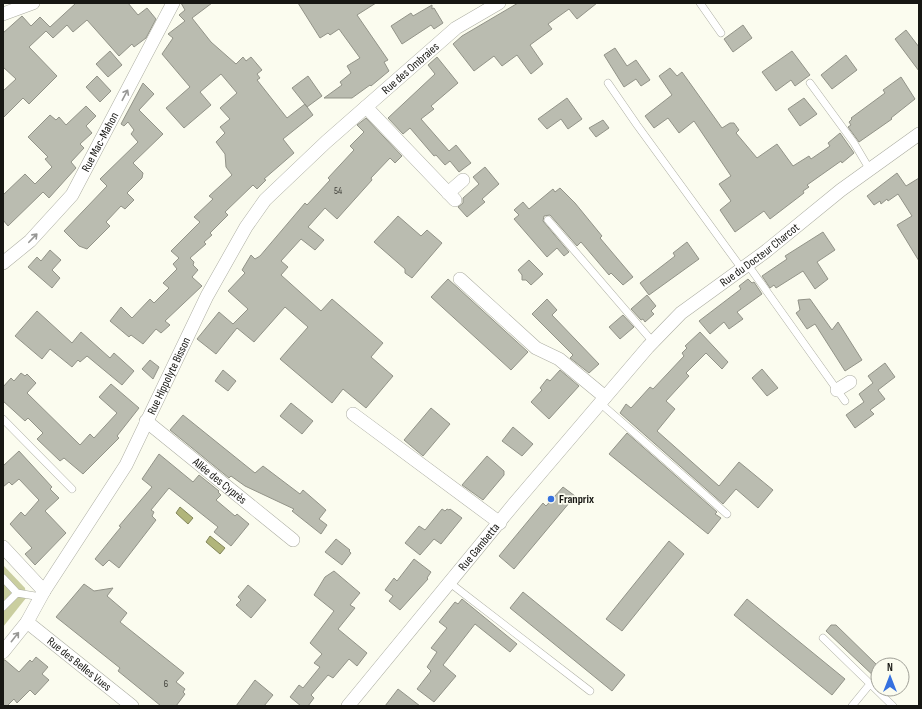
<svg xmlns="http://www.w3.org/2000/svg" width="922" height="709" font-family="'Sofia Sans Condensed',sans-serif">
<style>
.green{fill:#cace9f}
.water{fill:#b1b57a;stroke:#83865b}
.building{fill:#babcb0;stroke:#929388}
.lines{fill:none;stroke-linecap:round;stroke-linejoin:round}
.lane-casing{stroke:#acada2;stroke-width:8}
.street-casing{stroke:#acada2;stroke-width:14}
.lane{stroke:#fff;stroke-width:7}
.street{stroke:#fff;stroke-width:13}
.oneway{stroke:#979795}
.poi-dot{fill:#3671df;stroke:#fbfcef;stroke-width:1.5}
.labels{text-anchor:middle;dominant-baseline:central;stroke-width:3.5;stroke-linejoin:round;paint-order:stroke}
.number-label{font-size:10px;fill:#40403a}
.street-label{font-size:12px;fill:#171713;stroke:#fbfcef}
.poi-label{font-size:12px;font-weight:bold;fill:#171713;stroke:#fbfcef;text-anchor:start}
</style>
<rect width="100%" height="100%" fill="#fbfcef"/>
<!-- green -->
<path class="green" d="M3 565 25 588 26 598 3 627Z"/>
<!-- water -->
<path class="water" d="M180 507 193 518 188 524 176 513Z
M210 536 225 548 220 554 206 542Z"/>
<!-- building -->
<path class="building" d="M76 3H128L138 15 147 8 156 19 146 38 134 47 132 44 119 56 87 20 73 32 67 25 53 38 46 31 29 47 57 76 29 104 23 98 3 118V91L16 79 3 67V33L22 16 31 26 40 17 50 27Z
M181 3H212L192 18 211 42 236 64 243 57 246 61 251 57 262 70 257 74 260 78 257 80 287 118 305 104 313 115 283 139 294 153 264 179 266 180 257 189 253 185 225 212 228 215 210 233 212 235 204 242 206 244 190 258 194 262 193 265 198 270 192 277 202 286 165 321 170 325 161 333 156 329 143 344 131 335 129 337 110 321 121 307 132 318 150 299 154 303 169 288 163 283 177 269 173 264 179 258 171 251 200 222 194 217 213 199 209 196 232 175 226 167 225 154 216 142 225 133 220 127 230 119 220 108 237 93 221 74 200 92 211 105 184 128 166 108 190 87 162 54 173 38 168 34 185 21 179 15 185 10Z
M298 3H376L357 15 388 60 384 62 389 71 371 86 370 85 352 98H324L342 85 340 82 351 73 347 66 360 58 339 29 330 35 328 33 320 38Z
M518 3H597L577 19 569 9 548 24 552 29 530 45 543 64 531 74 517 55 502 66 494 56 474 71 453 44 462 36Z
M432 5V9L434 8 443 23 434 29 431 25 402 44 391 26 411 13 413 16Z
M743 25 752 38 733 52 724 39Z
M906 30 919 47V71L895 39Z
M615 48 627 66 636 60 650 80 641 86 636 79 624 87 604 55Z
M110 51 122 65 108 77 96 64Z
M792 51 810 75 795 86 791 80 776 91 762 72Z
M846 55 857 70 832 89 821 75Z
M437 57 458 83 431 106 434 109 421 119 449 151 456 145 471 163 459 172 450 161 445 165 436 155 434 156 410 128 403 134 388 118 435 74 428 65Z
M670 68 677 76 682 72 722 128 730 123H734L739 130 736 133 757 158 777 144 793 166 809 156 811 159 830 146 828 143 840 133 854 153 842 163 841 161 807 185 809 187 803 191 804 193 770 219 764 211 735 232 720 210 731 201 719 184 731 176 694 121 679 133 668 118 654 128 645 116 672 95 659 76Z
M97 76 111 91 100 102 86 87Z
M308 76 322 96 307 107 292 88Z
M901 77 915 99 891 118 892 119 859 142 848 127 851 125 849 122 852 119 851 118 885 93 883 90Z
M143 83 154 94 139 110 163 134 133 163 143 173 142 178 127 193 134 200 125 209 121 206 106 222 110 226 87 249 79 246 64 231 107 186 100 179 138 142 131 134 134 130 128 122 124 126 121 124Z
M567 98 582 119 568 129 561 119 547 129 538 119Z
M804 98 817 114 800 126 788 109Z
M86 106 96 116 86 126 92 133 80 144 84 148 71 162 76 168 49 198 43 192 8 226 3 220V195L25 174 35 184 52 167 45 159 48 157 28 137 50 115 56 120 59 117 66 125Z
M366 118 402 156 395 163 390 158 371 178 372 180 337 219 325 208 308 227 324 240 315 250 301 239 281 261 288 267 281 275 321 311 332 299 383 343 371 357 393 376 366 408 343 389 332 403 280 359 308 327 285 307 254 342 237 328 216 354 197 339 219 312 233 324 248 309 228 291 245 273 242 270 251 255 255 259 260 256 305 203 307 205 330 180 328 178 354 150 350 146 364 132 357 125Z
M603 120 609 128 596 137 589 128Z
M485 167 499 184 482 199 485 202 467 217 458 207 463 203V198L479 184 473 177Z
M897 173 906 186 919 178V261L897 225 912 216 898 194 888 201 887 199 881 204 880 201 874 205 867 196Z
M560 188 575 203 602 236 600 238 633 277 623 285 611 273 609 275 581 242 577 246 550 215 544 216 543 221 569 252 564 256 557 248 547 257 514 219 519 215 514 210 523 202 529 209 553 189 555 192Z
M398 216 421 236 427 230 442 243 412 278 405 273V269L374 242Z
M823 232 835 250 817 262 828 279 815 289 803 271 776 288 774 285 770 288 762 276 787 259 785 256Z
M687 242 699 259 649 295 640 283 675 256 673 253Z
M50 250 61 260 52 270 60 278 52 288 28 267 37 257 41 261Z
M529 260 543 274 531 285 526 280H522V275L518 270Z
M448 279 528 352 511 370 431 297Z
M748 279 752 283 754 282 762 294 737 312 743 319 729 329 724 322 710 334 699 321 741 289 739 286Z
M647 295 656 306 651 311 654 314 645 322 643 319 641 320 631 309Z
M547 299 557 310 552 315 599 364 589 373 570 358 573 355 532 314Z
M810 299 832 330 838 322 862 360 845 371 815 324 807 329 796 313 800 310 798 300Z
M37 311 72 343 81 332 110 358 114 353 134 371 122 385 87 356 80 362 78 360 72 367 50 349 42 359 15 336Z
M623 315 634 327 620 339 609 327Z
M700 332 728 362 722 369 706 353 686 373 689 376 666 401 675 409 657 431 719 486 739 462 773 490 758 508 736 489 723 504 620 413 626 404 631 408 650 387 653 389 684 356 682 353 687 348 685 346Z
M150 360 159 367 153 379 142 369Z
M885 363 895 377 878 390 885 399 870 410 874 414 855 428 846 415 864 402 859 394 873 383 868 376Z
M762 369 778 388 767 396 752 378Z
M223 370 236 381 228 391 215 381Z
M560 370 579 386 549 419 531 402 542 390 540 388 547 379 550 381Z
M21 373 25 376 27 374 36 383 27 393 80 445 90 434 94 438 117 413 99 397 111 384 139 408 117 436 119 438 83 474 64 458 60 461 37 439 43 433 28 418 25 421 3 401V387L11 378 14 381Z
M291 403 313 421 302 434 280 416Z
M431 408 450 424 423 456 404 440Z
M183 415 255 473 263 466 300 494 303 490 326 510 319 519 327 525 321 534 292 511 294 509 245 486 231 476 229 478 170 430Z
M513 427 533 444 522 456 502 441Z
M627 433 717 512 715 514 721 518 708 534 609 454Z
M19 451 52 487 50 489 59 498 45 511 66 533 35 565 25 554 32 548 10 524 21 512 25 516 39 500 19 479 12 485 9 482 3 487V466Z
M159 454 193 482 199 475 219 491 218 492 221 495 216 500 235 516 237 514 249 524 231 546 214 532 218 527 169 488 151 510 154 512 152 516 156 520 119 568 109 560 103 566 95 559 116 533 121 527 119 526 152 487 142 479Z
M487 456 504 471V475L483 500 462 485Z
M563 487 575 496 514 569 499 556 543 503 546 506Z
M442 509 445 511 447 509 449 510 450 509 462 518 441 544 434 539 420 555 405 543 419 526 425 530Z
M336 539 350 550 349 551 351 553 342 565 325 552Z
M669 541 684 554 622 631 606 619Z
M414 559 431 572 427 578 428 579 400 610 389 601 393 596 385 590 394 578 397 581Z
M334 571 360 593 350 605 355 608 338 629 367 653 357 666 349 659 333 678 328 675 311 695 314 698 308 706H301L290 697 299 685 303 688 320 667 314 663 322 654 310 643 334 611 314 595 325 577Z
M84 584 94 591 113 588 107 596 127 613 120 622 184 673 176 682 185 689 183 692 185 694 176 706H161L118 671 120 668 56 617Z
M248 585 266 600 251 618 236 605 241 600 238 597Z
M523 592 625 675 612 691 510 608Z
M462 599 517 644 510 652 475 624 443 665 456 676 434 702 417 689 431 671 427 667 437 652 431 648 447 628 439 622 455 602 458 604Z
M747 599 845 679 832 695 734 615Z
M831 625H836L878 666V680L826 631Z
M36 657 48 667 42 674 49 680 35 695 30 690 17 703 14 699 7 706H3V660H5L19 672 30 660 32 662Z
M255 680 273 695 264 706H236Z
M398 689 420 706H385Z"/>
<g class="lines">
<defs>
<path id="lane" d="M700 3 721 33
M608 83 637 125 742 269
M810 83 854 143 870 170
M548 220 653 342
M748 265 845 401
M600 403 727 514
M3 419 72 489
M3 578 17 593 41 597
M450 583 590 691
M3 607 17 593
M823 638 893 706
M852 706 870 684"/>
<g id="street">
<path d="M3 14 33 3"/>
<path d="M366 107 455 200"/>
<path d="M448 193 463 180"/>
<path id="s1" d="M3 263 30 241 72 195 173 3"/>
<path d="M460 279 536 348 559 359 605 397"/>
<path d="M837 390 850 382"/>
<path d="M353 414 500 523"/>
<path id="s2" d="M146 421 293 540"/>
<path d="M3 547 44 591"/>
<path id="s3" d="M27 622 132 706"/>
<path id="s4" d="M3 652 27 622 44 591 126 465 207 296 246 227 265 200 326 142 456 28 499 3"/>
<path id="s5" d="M348 706 514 504 648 347 681 313 765 252 841 190 919 134"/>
</g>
</defs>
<!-- lane casing -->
<use href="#lane" class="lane-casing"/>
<!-- street casing -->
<use href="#street" class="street-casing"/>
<!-- lane -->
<use href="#lane" class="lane"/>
<!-- street -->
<use href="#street" class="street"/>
</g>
<!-- one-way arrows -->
<defs><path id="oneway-shaft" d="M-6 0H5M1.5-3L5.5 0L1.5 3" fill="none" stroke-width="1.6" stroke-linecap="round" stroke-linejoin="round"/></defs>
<g class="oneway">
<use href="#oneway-shaft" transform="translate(125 95) rotate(-62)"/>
<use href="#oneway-shaft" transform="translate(33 238) rotate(-46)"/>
<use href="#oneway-shaft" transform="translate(15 637) rotate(-52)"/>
</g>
<!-- markers -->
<circle class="poi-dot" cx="551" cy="499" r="4"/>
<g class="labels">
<!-- number labels -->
<g class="number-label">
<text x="338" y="191">54</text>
<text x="166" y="684">6</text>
</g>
<!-- street labels -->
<g class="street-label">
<text stroke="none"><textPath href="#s4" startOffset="720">Rue des Ombraies</textPath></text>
<text stroke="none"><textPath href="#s1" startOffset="157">Rue Mac-Mahon</textPath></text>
<text stroke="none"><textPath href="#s5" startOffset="613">Rue du Docteur Charcot</textPath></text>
<text stroke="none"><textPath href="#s4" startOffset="323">Rue Hippolyte Bisson</textPath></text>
<text stroke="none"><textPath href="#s2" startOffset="95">Allée des Cyprès</textPath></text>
<text stroke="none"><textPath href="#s5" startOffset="206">Rue Gambetta</textPath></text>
<text stroke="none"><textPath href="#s3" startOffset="67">Rue des Belles Vues</textPath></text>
</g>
<!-- poi labels -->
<g class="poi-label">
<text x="559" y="499">Franprix</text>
</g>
</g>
<!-- border -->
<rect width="922" height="709" fill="none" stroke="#171713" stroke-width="8"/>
<!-- north arrow -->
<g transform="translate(890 677)"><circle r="19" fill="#fbfcef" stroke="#a0a097"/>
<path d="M0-3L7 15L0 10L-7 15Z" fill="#3671df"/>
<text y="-6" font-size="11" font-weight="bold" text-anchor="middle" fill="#171713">N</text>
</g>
</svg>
